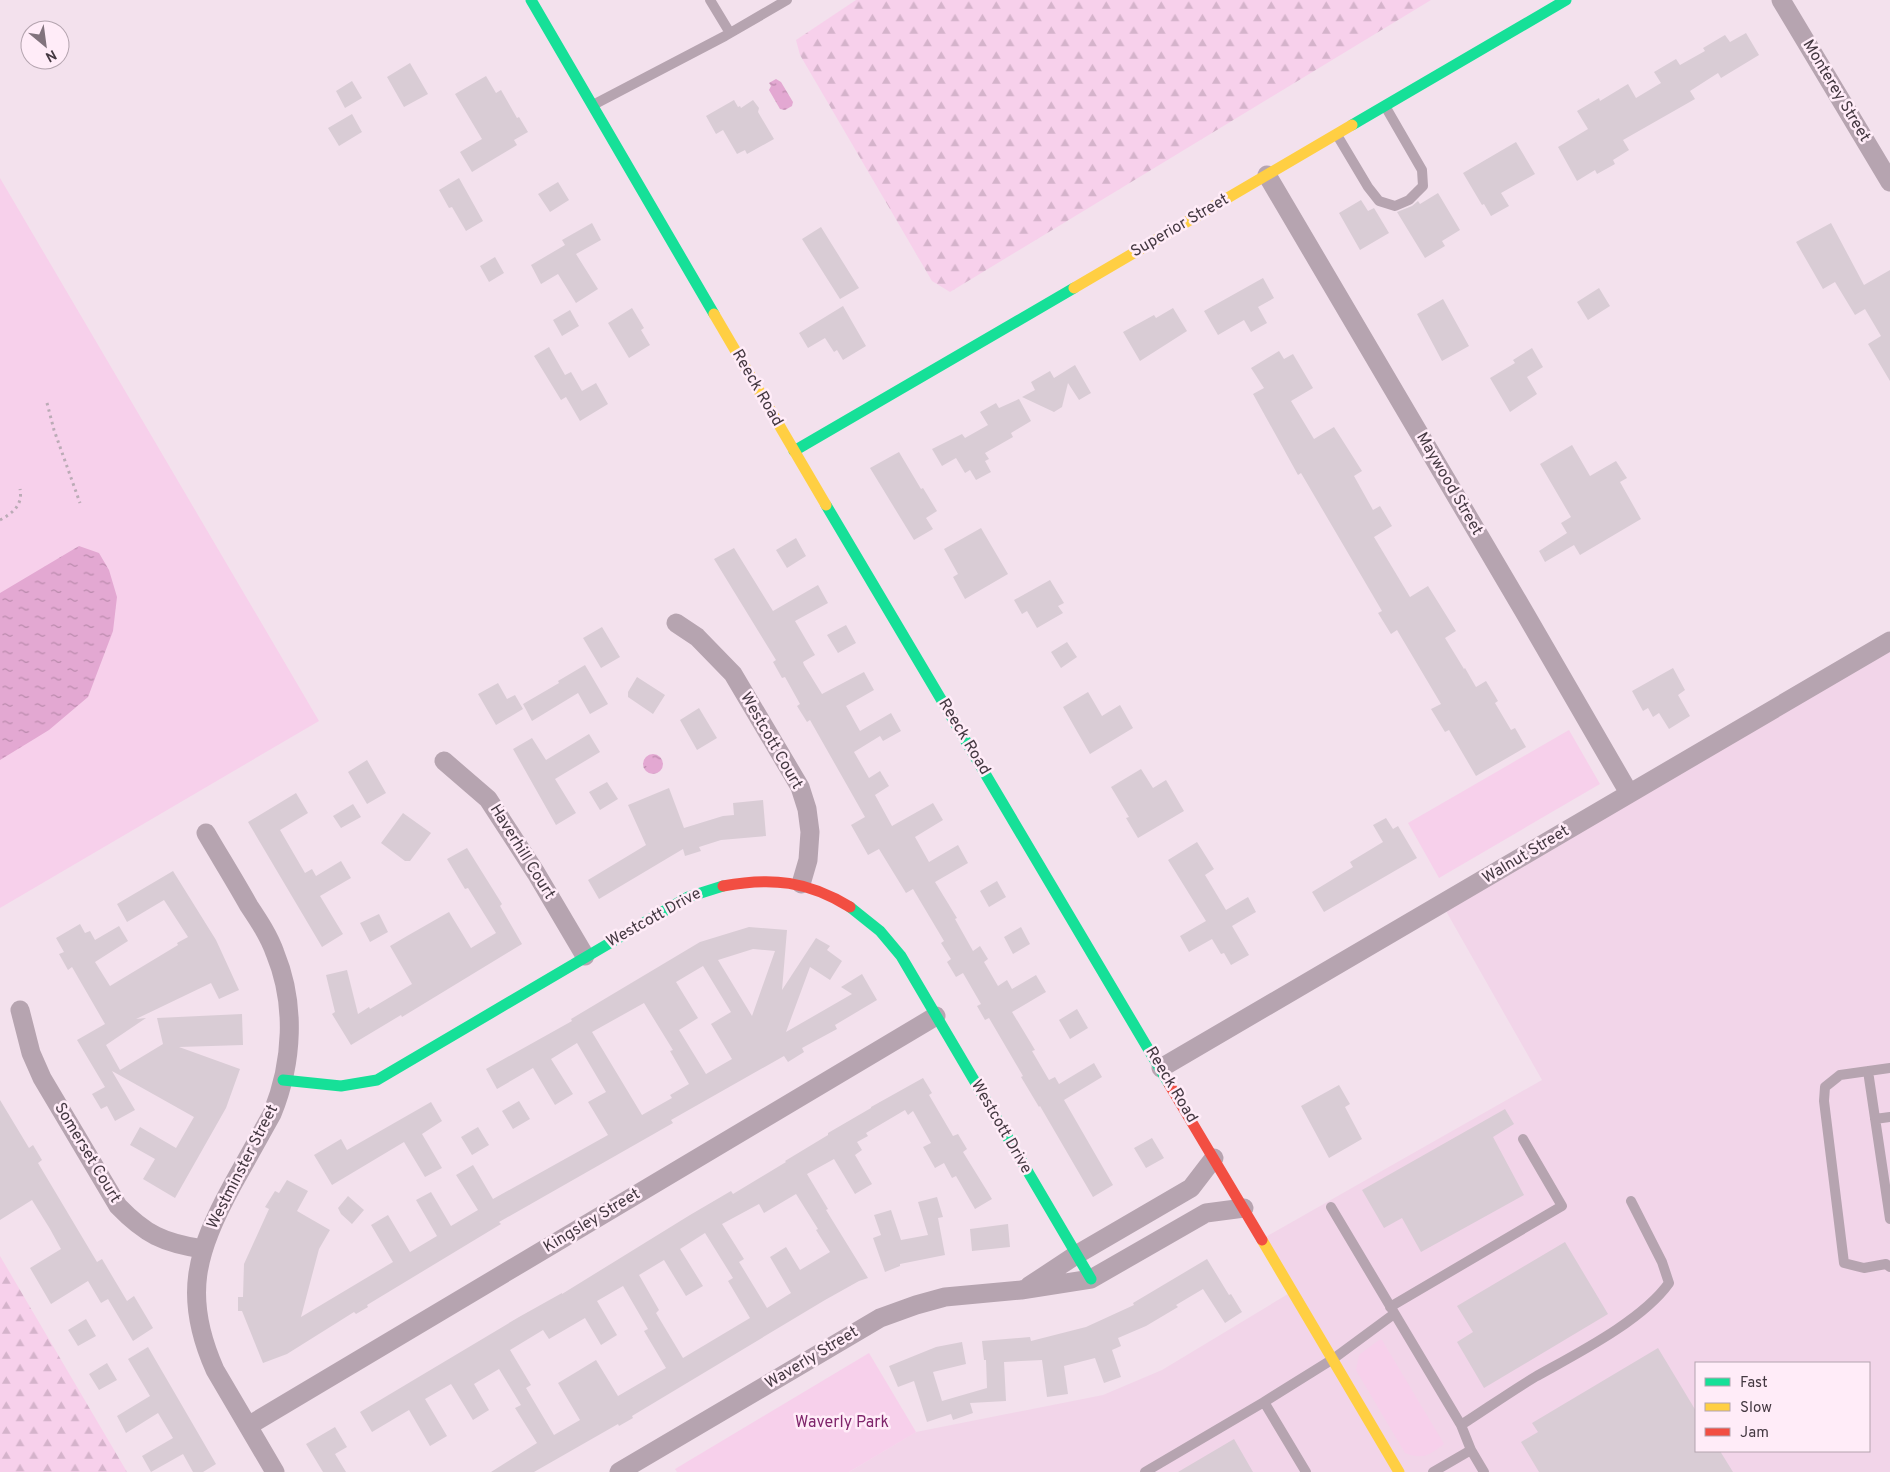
<svg xmlns="http://www.w3.org/2000/svg" width="1890" height="1472" font-family="Overpass,sans-serif">
<style>
.built{fill:#f2d5e9;fill-rule:evenodd}
.green{fill:#f7d0eb}
.forest{fill:url(#forest-firs)}
.water{fill:url(#water-ripples)}
.building{fill:#d9ccd5;fill-rule:evenodd}
.lines{fill:none;stroke-linecap:round;stroke-linejoin:round}
.path{stroke:#bbabb6;stroke-width:3;stroke-dasharray:2.5 4;stroke-linecap:butt}
.lane{stroke:#b6a4b0;stroke-width:10}
.street{stroke:#b6a4b0;stroke-width:19}
.fast{stroke:#16e098;stroke-width:11}
.slow{stroke:#ffcf43;stroke-width:11}
.jam{stroke:#f24e42;stroke-width:11}
.labels{text-anchor:middle;dominant-baseline:central;stroke-width:5;stroke-linejoin:round;paint-order:stroke}
.street-label{font-size:16px;fill:#443841;stroke:#ffecf8}
.park-label{font-size:16px;fill:#7f256b;stroke:#ffecf8}
</style>
<defs>
<pattern id="forest-firs" width="22" height="20" patternUnits="userSpaceOnUse" patternTransform="scale(1.25)"><rect width="22" height="20" fill="#f7d0eb"/><path d="M5 1l3.5 6h-7zM16 11l3.5 6h-7z" fill="#d5b3cb"/></pattern>
<pattern id="water-ripples" width="26" height="14" patternUnits="userSpaceOnUse" patternTransform="scale(1.25)"><rect width="26" height="14" fill="#e3a8d2"/><path d="M2 4q2-2 4 0t4 0M15 11q2-2 4 0t4 0" fill="none" stroke="#ba8aac"/></pattern>
</defs>
<rect width="100%" height="100%" fill="#f3e1ed"/>
<!-- built -->
<path class="built" d="M1890 641V1472H849L916 1432 1103 1395 1162 1370 1293 1291 1262 1239 1542 1080 1442 904ZM1696 1363H1869V1451H1696Z"/>
<!-- green -->
<path class="green" d="M0 178 319 721 0 908Z
M1569 730 1600 784 1439 878 1408 823Z
M1379 1340H1382L1444 1444C1429 1455 1424 1460 1405 1453L1356 1370 1359 1355Z
M869 1353 916 1432 913 1434 849 1472H677L675 1469Z"/>
<!-- forest -->
<path class="forest" d="M856 0H1431L950 292 932 281 800 55 796 40Z
M0 1256 127 1472H0Z"/>
<!-- water -->
<path class="water" d="M776 79 781 82 793 102 792 106 785 110 780 109 769 90 771 86 769 83Z
M79 546 99 553 109 570 117 597 113 631 88 697 49 730 0 760V593Z
M643 764a10 10 0 1 1 20 0a10 10 0 1 1-20 0Z"/>
<!-- building -->
<path class="building" d="M1746 33 1759 55 1721 78 1718 73 1690 91 1695 99 1623 140 1629 150 1613 160 1615 164 1597 174 1595 170 1577 181 1558 147 1588 129 1577 111 1599 98 1600 101 1628 84 1636 98 1661 83 1654 72 1676 59 1680 65 1705 51 1703 48 1725 35 1730 42Z
M410 63 428 94 404 107 387 77Z
M486 76 496 93 501 90 517 118 519 117 528 132 514 140 517 145 472 172 460 152 482 139 455 94Z
M352 81 362 98 345 108 336 91Z
M734 100 738 107 740 106 741 108 753 100 759 108 758 112 774 139 747 154 745 150 737 154 723 130 716 134 706 116Z
M352 114 362 132 339 146 328 128Z
M1516 142 1535 174 1501 193 1509 206 1491 216 1484 204 1482 205 1463 173Z
M459 178 483 221 466 231 452 207 449 208 439 190Z
M558 182 569 200 550 212 538 194Z
M1438 193 1460 230 1442 241 1445 246 1425 258 1397 212 1412 206 1418 201 1420 204Z
M1361 200 1368 211 1374 208 1389 233 1360 250 1339 213Z
M592 223 601 240 576 254 598 289 576 303 558 274 541 284 531 265 565 245 562 240Z
M1831 223 1864 285 1890 270V381L1868 344 1881 336 1865 309 1855 315 1835 282 1823 289 1796 242Z
M821 227 859 288 840 299 802 239Z
M495 257 504 273 489 282 480 266Z
M1263 278 1274 298 1258 307 1267 323 1251 332 1244 320 1218 335 1204 311Z
M1599 288 1610 306 1588 320 1577 302Z
M1443 299 1469 346 1442 361 1417 314Z
M843 306 866 346 843 360 837 350 834 352 825 338 808 348 799 333Z
M632 308 644 328 641 330 650 345 629 358 608 323Z
M1173 308 1187 331 1140 361 1123 332 1154 315 1156 318Z
M570 310 579 326 562 336 553 320Z
M549 347 565 375 571 372 582 391 596 383 608 404 580 421 566 397 561 400 534 356Z
M1532 348 1543 367 1527 377 1537 394 1510 412 1490 378 1515 363 1513 360Z
M1279 351 1284 359 1293 354 1313 388 1291 401 1314 439 1334 427 1362 471 1354 476 1373 510 1380 506 1392 526 1374 537 1410 597 1428 586 1456 631 1445 638 1464 669 1465 668 1476 687 1486 681 1498 701 1495 703 1511 730 1515 728 1526 747 1476 776 1449 730 1445 732 1431 709 1441 704 1397 630 1391 634 1378 613 1382 611 1301 473 1298 475 1253 394 1264 388 1251 368Z
M1075 365 1091 393 1079 400 1068 383 1062 407 1054 412 1022 397 1035 390 1031 382 1050 371 1054 378Z
M1019 399 1031 421 1011 433 1013 437 985 453 989 459 985 461 991 472 976 480 970 470 965 473 956 458 942 466 932 449 962 434 965 438 988 425 980 412 996 403 999 408Z
M1572 445 1590 476 1616 461 1627 478 1620 482 1641 519 1580 555 1574 545 1545 562 1539 551 1567 533 1561 523 1571 517 1540 464Z
M899 452 921 489 923 488 937 511 926 518 933 529 914 540 870 468Z
M981 528 1008 574 965 599 953 577 958 574 944 549Z
M796 538 806 556 787 568 776 550Z
M734 548 773 611 818 585 828 603 795 621 815 655 803 662 804 665 822 694 864 672 874 690 846 706 860 731 891 713 901 731 883 741 880 736 854 752 869 778 880 771 889 786 875 795 892 826 933 803 943 820 915 837 929 862 958 845 968 863 935 882 957 918 955 919 973 951 980 946 988 959 984 962 998 986 1007 980 1012 989 1036 975 1046 992 1012 1012 1035 1050 1032 1051 1049 1080 1055 1077 1059 1084 1094 1063 1102 1077 1064 1100 1113 1185 1093 1197 1040 1106 1039 1107 1021 1077 1023 1076 989 1018 985 1020 977 1006 981 1004 963 973 956 977 947 962 951 959 941 943 944 941 913 889 906 893 879 849 868 855 851 825 865 817 810 720 807 722 797 706 800 704 785 677 782 678 773 662 776 660 714 559Z
M1050 580 1064 603 1058 606 1063 613 1037 628 1027 611 1022 614 1014 600Z
M846 625 856 643 838 653 827 635Z
M602 627 620 657 601 668 583 638Z
M1067 642 1077 657 1061 668 1051 652Z
M585 665 608 704 590 714 578 693 532 721 523 704 559 683 558 681Z
M1673 668 1685 690 1678 695 1690 716 1669 729 1659 713 1653 717 1648 708 1643 711 1632 691Z
M637 677 665 695 653 714 628 697V692Z
M498 683 507 699 515 695 523 709 496 725 478 694Z
M1088 692 1102 716 1120 705 1133 728 1090 754 1063 707Z
M699 708 717 738 697 750 680 720Z
M589 734 600 752 555 779 576 813 556 825 513 749 532 738 546 760Z
M367 760 386 793 367 804 348 772Z
M1141 769 1153 788 1166 780 1184 811 1138 838 1126 818 1129 817 1111 787Z
M607 782 618 799 600 810 589 792Z
M669 788 684 828 723 816 734 815 733 803 763 800 766 836 721 840 699 847 701 851 685 856 683 849 599 899 588 880 646 845 628 805Z
M296 793 308 813 280 830 305 873 312 869 316 876 341 861 351 878 320 896 343 934 322 947 248 822Z
M353 804 361 817 341 828 333 816Z
M403 813 431 833 410 861H405L381 843Z
M1386 818 1393 829 1398 826 1417 858 1324 912 1312 892 1353 867 1350 862 1383 842 1373 825Z
M1197 842 1214 869 1205 875 1226 910 1248 897 1256 912 1232 926 1249 955 1231 965 1224 953 1221 954 1212 939 1189 952 1180 936 1206 921 1168 860Z
M467 848 502 904 500 906 522 944 402 1017 401 1015 351 1045 332 1014 335 1012 326 975 347 970 358 1014 369 1007 370 1009 412 984 390 946 407 936 449 912 471 948 496 933 468 888 465 889 447 859Z
M173 871 216 940 239 990 219 999 211 983 136 1019 146 1018 106 1045 120 1070 163 1044 157 1018 242 1014 243 1045 179 1047 240 1069 226 1108 175 1198 143 1179 155 1159 130 1145 140 1127 176 1148 194 1117 112 1071 135 1110 115 1121 107 1106 101 1109 92 1094 105 1087 77 1040 105 1024 72 967 68 970 59 954 64 952 56 938 80 924 85 933 90 931 95 940 119 926 128 941 95 962 110 986 178 945 177 943 188 937 164 900 127 922 117 904Z
M997 881 1006 897 989 907 980 891Z
M379 914 388 932 370 942 360 923Z
M749 927 787 930 782 990 816 938 830 946 827 950 842 961 830 980 810 967 786 1032 852 994 841 987 862 974 877 1000 835 1025 837 1029 802 1048 804 1052 788 1062 784 1056 671 1120 673 1123 499 1222 501 1224 367 1305 368 1307 356 1314 354 1312 287 1354 263 1363 242 1311H238V1297H243L244 1264 269 1209 265 1207 275 1191 279 1193 287 1180 308 1191 297 1211 330 1230 319 1249 301 1317 393 1262 371 1225 388 1215 410 1252 437 1236 416 1200 431 1192 451 1226 478 1210 456 1175 473 1165 493 1199 608 1135 588 1102 606 1092 577 1043 551 1059 573 1094 555 1105 533 1068 497 1089 486 1069 572 1021 571 1019 700 942ZM753 949 775 951 752 1016 718 960ZM703 966 731 1012 711 1024 732 1059 706 1074 679 1030 698 1018 676 982ZM644 1003 673 1050 670 1051 689 1084 670 1095 672 1098 642 1115 592 1032Z
M1021 927 1030 944 1013 954 1004 937Z
M1077 1009 1088 1028 1070 1039 1059 1020Z
M923 1078 932 1093 929 1095 953 1136 958 1134 967 1149 963 1152 992 1199 975 1209 956 1176 952 1178 944 1163 935 1168 923 1147 931 1143 913 1111 908 1115 905 1110 866 1133 868 1136 857 1142 862 1150 855 1155 872 1184 855 1194 834 1159 807 1174 828 1209 826 1210 868 1278 859 1281 825 1300 632 1416 633 1418 619 1426 618 1424 534 1472H491L537 1443 515 1408 521 1405 499 1369 474 1384 489 1410 473 1420 451 1384 425 1399 447 1436 430 1446 409 1410 372 1432 360 1412 519 1317 562 1293V1294L690 1215 731 1191 733 1194 786 1162 785 1161 828 1135V1133L871 1108V1107ZM796 1194 818 1229 816 1230 830 1252 800 1270 786 1247 770 1257 791 1293 767 1308 739 1262 744 1259 722 1224 759 1204 764 1213ZM705 1233 733 1278 728 1281 750 1318 683 1358 656 1313 659 1310 639 1275 664 1260 686 1296 703 1286 680 1249ZM623 1286 648 1329 644 1331 666 1368 618 1396 596 1360 578 1371 558 1383 580 1420 554 1435 526 1388 531 1385 510 1350 543 1330 549 1339 585 1318 601 1345 617 1335 597 1301Z
M1339 1085 1350 1104 1345 1107 1362 1139 1329 1158 1301 1106Z
M0 1100 29 1148 33 1145 42 1160 38 1163 97 1262 102 1259 127 1301 134 1296 153 1328 133 1341 108 1299 101 1303 88 1281 51 1304 30 1268 61 1249 50 1229 32 1200 0 1220Z
M519 1101 530 1119 513 1129 502 1111Z
M431 1102 442 1121 422 1134 442 1168 425 1177 404 1142 332 1185 314 1155 341 1139 347 1150Z
M1505 1109 1514 1124 1493 1137 1524 1195 1421 1252 1402 1218 1384 1228 1362 1190Z
M478 1127 489 1145 472 1155 461 1137Z
M1152 1138 1164 1158 1146 1168 1134 1148Z
M348 1196 364 1210 352 1224 341 1214 338 1208Z
M937 1197 943 1217 938 1218 945 1255 900 1264V1266L885 1272 873 1238 881 1235 874 1215 891 1210 901 1240 928 1235 918 1202Z
M1008 1224 1010 1247 972 1251 970 1229Z
M1565 1242 1608 1314 1484 1388 1457 1342 1473 1332 1457 1306Z
M1207 1259 1229 1295 1231 1294 1242 1312 1225 1323 1203 1289 1176 1305 1178 1307 1146 1326 1118 1338 1121 1346 1112 1350 1121 1377 1104 1383 1095 1358 1064 1366 1068 1394 1047 1397 1042 1360 1004 1362 1006 1401 970 1403 973 1413 953 1420 951 1414 927 1422 914 1381 898 1387 889 1366 936 1347 962 1342 966 1364 933 1372 942 1401 987 1388 986 1360H984L982 1341 1030 1337 1031 1341 1086 1327 1134 1305 1133 1303Z
M86 1319 96 1336 78 1346 68 1330Z
M148 1347 216 1464 203 1472H193L183 1454 151 1472 142 1456 173 1438 158 1413 126 1433 117 1416 150 1396 128 1359Z
M1658 1348 1696 1411V1451H1720L1733 1472H1539L1521 1442 1538 1432 1532 1423Z
M107 1363 117 1380 99 1390 89 1374Z
M335 1427 347 1447 335 1454 346 1472H323L306 1444Z
M1234 1439 1253 1472H1178Z"/>
<g class="lines">
<!-- path -->
<path class="path" d="M47 403 54 430 80 503
M0 520C13 513 23 505 20 489"/>
<!-- lane -->
<path class="lane" d="M710 0 730 33
M593 105 725 36 787 0
M1337 135 1368 187 1379 201 1395 206 1409 200 1423 186 1422 170 1385 106
M1890 1068 1840 1075 1825 1087 1824 1101 1844 1263 1864 1268 1886 1264 1890 1267
M1868 1071 1890 1219
M1875 1119 1890 1117
M1331 1207 1461 1425 1471 1450 1433 1472
M1390 1307 1562 1206 1523 1139
M1461 1425C1486 1409 1510 1392 1535 1377 1576 1354 1642 1321 1669 1283L1662 1262 1631 1201
M1471 1450 1484 1472
M1145 1472 1264 1402
M1306 1472 1264 1402 1333 1359 1394 1314"/>
<!-- street -->
<path class="street" d="M1781 0 1890 182
M1267 175 1526 615 1629 793
M676 623 697 637 733 674 800 787 807 809 810 832 808 860 801 884
M444 761 488 799 536 873 585 956
M206 833C220 857 235 881 249 906 259 921 269 936 275 953 296 1004 293 1062 272 1114 259 1137 246 1161 233 1184 196 1252 182 1296 215 1370L275 1472
M20 1010 31 1053 42 1078 118 1206C145 1234 163 1243 203 1249
M1161 1068 1890 641
M1029 1286 1076 1255 1191 1188 1214 1158
M248 1426 936 1016
M619 1472 880 1318 916 1305 945 1297 1021 1290 1091 1279 1206 1213 1244 1208"/>
<!-- fast -->
<path class="fast" d="M531 0 714 314
M1352 125 1566 0
M794 451 1074 288
M826 505 1169 1084
M850 907 880 931 901 956 1091 1279
M283 1080 341 1086 377 1080 688 897 723 886"/>
<!-- slow -->
<path class="slow" d="M1074 288 1352 125
M714 314 826 505
M1262 1240 1399 1472"/>
<!-- jam -->
<path class="jam" d="M723 886C772 877 808 881 850 907
M1169 1084 1262 1240"/>
</g>
<g class="labels">
<!-- street labels -->
<g class="street-label">
<text transform="translate(1836 91) rotate(59)">Monterey Street</text>
<text transform="translate(1180 226) rotate(-30)">Superior Street</text>
<text transform="translate(757 388) rotate(60)">Reeck Road</text>
<text transform="translate(1449 484) rotate(60)">Maywood Street</text>
<text transform="translate(964 737) rotate(59)">Reeck Road</text>
<text transform="translate(771 741) rotate(60)">Westcott Court</text>
<text transform="translate(522 852) rotate(58)">Haverhill Court</text>
<text transform="translate(1526 855) rotate(-31)">Walnut Street</text>
<text transform="translate(654 918) rotate(-29)">Westcott Drive</text>
<text transform="translate(1171 1085) rotate(59)">Reeck Road</text>
<text transform="translate(1001 1127) rotate(60)">Westcott Drive</text>
<text transform="translate(87 1153) rotate(59)">Somerset Court</text>
<text transform="translate(243 1167) rotate(-63)">Westminster Street</text>
<text transform="translate(592 1221) rotate(-31)">Kingsley Street</text>
<text transform="translate(812 1358) rotate(-31)">Waverly Street</text>
</g>
<!-- park labels -->
<g class="park-label">
<text x="842" y="1423">Waverly Park</text>
</g>
</g>
<!-- legend -->
<rect x="1695" y="1362" width="175" height="90" fill="#ffecf8" stroke="#b4a4af"/>
<rect x="1705" y="1378" width="25" height="8" fill="#16e098" stroke="#b4a4af"/>
<text x="1740" y="1387" font-size="15" fill="#443841">Fast</text>
<rect x="1705" y="1403" width="25" height="8" fill="#ffcf43" stroke="#b4a4af"/>
<text x="1740" y="1412" font-size="15" fill="#443841">Slow</text>
<rect x="1705" y="1428" width="25" height="8" fill="#f24e42" stroke="#b4a4af"/>
<text x="1740" y="1437" font-size="15" fill="#443841">Jam</text>
<!-- north arrow -->
<g transform="translate(45 45) rotate(151)"><circle r="24" fill="#ffecf8" stroke="#b4a4af"/>
<path d="M0-4L9 19L0 12L-9 19Z" fill="#81737d"/>
<text y="-8" font-size="14" font-weight="bold" text-anchor="middle" fill="#443841">N</text>
</g>
</svg>
